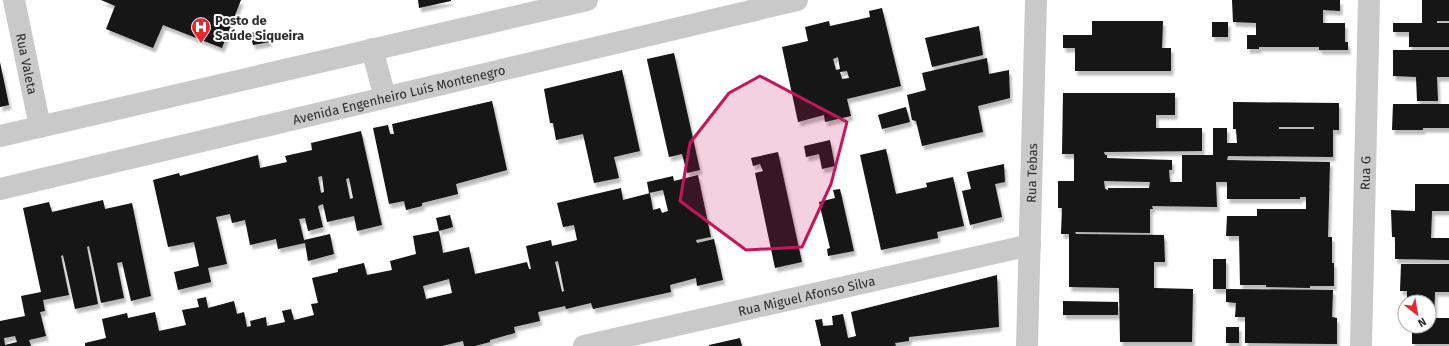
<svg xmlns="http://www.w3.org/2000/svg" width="1449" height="346" font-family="'Fira Sans',sans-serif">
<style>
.building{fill:#131313;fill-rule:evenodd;filter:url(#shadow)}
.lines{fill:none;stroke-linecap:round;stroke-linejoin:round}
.minor{stroke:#c9c9c9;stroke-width:22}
.marked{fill:#c2185b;fill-opacity:0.2;stroke:#c2185b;stroke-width:3;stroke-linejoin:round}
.labels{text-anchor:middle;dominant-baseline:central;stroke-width:4;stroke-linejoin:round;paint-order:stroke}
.poi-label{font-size:13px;font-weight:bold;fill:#2c2c2c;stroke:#fff;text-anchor:start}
.street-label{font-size:13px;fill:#2c2c2c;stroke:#fff}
</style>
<defs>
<filter id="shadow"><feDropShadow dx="2.5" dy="4.5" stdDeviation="1" flood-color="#0004"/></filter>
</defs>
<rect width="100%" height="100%" fill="#fff"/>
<!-- building -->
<path class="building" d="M101 0H241L222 48 163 25 153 48 106 29 115 6Z
M418 0H451V1L419 8Z
M1232 0H1340V11L1323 10V23H1345V42H1348V50H1319V47H1259V49H1247V35H1256V23L1233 22Z
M1422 0H1449V21H1437V23H1449V47H1409V32H1393V23H1422Z
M882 8 901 86 847 99 851 116 825 122 824 115 798 122 782 47 808 41 805 27 829 21 830 26 857 20 870 17 869 11ZM838 57 840 69 836 70 833 59ZM847 71 849 78 842 79 840 72Z
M1092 21H1163L1162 48H1171V71H1075V48H1063V35H1092Z
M1212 22H1228V37H1212Z
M979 26 983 55 932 67 925 38Z
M266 30 270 42 253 45 250 33Z
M1393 50H1449V77H1437L1438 101H1417L1416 77 1393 76Z
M674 53 700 170 687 173 682 154 669 157 647 60V59Z
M987 58 989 74 1009 70 1010 98 978 106 983 132 922 146 916 121 912 120 907 95 926 90 922 73Z
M0 62 9 105 0 107Z
M622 70 640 151 614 157 619 178 594 183 583 134 556 140 553 123H550L544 89Z
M1063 93H1175V115H1156V128H1202V151L1104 152 1105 155H1107V158L1172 160V170H1169L1170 182H1182V155H1213V128H1227V143H1237L1236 129H1233V102L1339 103V130H1333V157L1228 156 1227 160 1330 162 1328 237H1332V263H1334V286H1310V288L1266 287V285H1240L1239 236H1226L1227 216H1257V209H1306V197H1300V199H1227V182H1216L1217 207 1152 206 1153 209H1150V233L1075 232 1076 234 1164 235 1165 262H1154V288L1193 289 1192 342H1120L1119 288 1069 287V234H1061L1062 208H1058V181H1074V154H1062ZM1279 127H1314V129H1279ZM1104 181 1150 182 1149 188H1108V190L1105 189Z
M492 101 507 170 456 184 458 194 422 203V206L406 210 404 201 389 204 373 128 388 125 390 134H394L392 124Z
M1393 104H1449V128H1423V130H1392Z
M906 107 910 122 882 129 878 115Z
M361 131 382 225 357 231 354 216 327 222 323 204 318 206 323 227 308 231 305 218 299 219 304 240 330 234 334 254 308 261 305 243 278 249 276 239 250 245 245 220 232 223 230 214 216 217 227 264 208 268 211 282 178 290 174 272 199 266 194 242 168 247 153 180 179 173 180 176 258 155 260 168 287 162 285 156 312 150 311 143ZM322 176 324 192 321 193 318 177ZM349 178 353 198 350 199 346 179Z
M830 140 835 166 822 169 819 154 806 157 804 146Z
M886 149 896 194 927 187 926 183 953 177 964 226 937 232 938 238 881 250 860 155Z
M778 152 802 262 775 268 755 173 763 171 760 164 753 166 751 158Z
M1004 164 1005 182 995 184 1002 217 970 225 962 191 971 189 967 172Z
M698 175 711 237 696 240 697 243 714 239 723 280 697 286 696 278 670 285 671 292 593 309 591 303 566 309 565 306 538 312 540 321 514 327 515 333 490 340V342L475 346H464L463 341 442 346H85V343L106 338 102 319 127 313 128 318 155 312 159 331 186 325 182 310 199 307 197 299 206 297 208 308 234 301 237 314 244 312 247 327 251 326 250 321 266 317 267 326 285 322 282 311 291 309 294 320 314 315 311 304 318 303 312 278 338 272V269L364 263 367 275 392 270 390 261 416 254 413 236 439 231 443 253 469 247 475 274 527 262 529 269H531L526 246 551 240 552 246 577 240 574 225 563 227 557 203 621 188 623 200 650 193 653 210 660 208 662 213 668 211 663 190 649 193 647 182 673 176 674 181ZM558 261 564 291 562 292 555 262ZM449 279 452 293 426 299 423 286Z
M1415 184H1449V211H1432L1431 238H1449V260L1395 259V237H1392L1391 210 1415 211Z
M840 189 854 251 828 256 827 249 830 248 819 202 835 198 833 190Z
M103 200 105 209 132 203 151 296 131 301 122 262 117 263 124 298 101 303 89 246 87 247 98 304 75 309 63 255 61 256 69 295 43 300 45 311 40 312 46 336 29 340 31 346H0V321L25 316 21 296 41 292 23 208 49 202 52 212ZM15 336 17 342 5 345 4 338Z
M450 215 453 227 439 231 436 218Z
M1213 259H1226V289H1213Z
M1401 264H1449V292H1435L1434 318H1449V344H1412V326H1429V302H1407V291H1400Z
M997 275 999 327 909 337V341L895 343 896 346H821L815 320 822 319 823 326 833 325 832 316 843 314 848 338 856 336 851 312Z
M1226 289 1333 290 1332 317 1337 318V344L1245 343V317H1235L1236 303 1226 302Z
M1063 301 1118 302V315H1063Z
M1226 327H1239V343H1226Z
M740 338 742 346H709V345Z"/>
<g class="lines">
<!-- minor -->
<g class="minor">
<path id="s1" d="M14 0 40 127"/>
<path d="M372 49 385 97"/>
<path d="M0 136 587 0"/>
<path id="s2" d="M0 189 797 0"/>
<path id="s3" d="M584 346 1030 245"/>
<path id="s4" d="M1027 346 1036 0"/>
<path id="s5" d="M1361 346 1369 0"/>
</g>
</g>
<!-- marked area -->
<path class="marked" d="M760 76 847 122 831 184 802 247 746 250 680 201 690 143 729 93Z"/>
<!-- icons -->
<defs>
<symbol id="hospital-pin" viewBox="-11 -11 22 30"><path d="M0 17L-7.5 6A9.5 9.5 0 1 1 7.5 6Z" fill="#e92731" stroke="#fff"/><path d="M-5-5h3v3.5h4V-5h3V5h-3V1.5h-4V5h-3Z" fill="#fff"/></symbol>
</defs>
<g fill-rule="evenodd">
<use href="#hospital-pin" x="190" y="16" width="22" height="30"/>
</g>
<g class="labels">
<!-- poi labels -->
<g class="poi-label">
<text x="215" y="20">Posto de<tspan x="215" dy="15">Saúde Siqueira</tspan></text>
</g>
<!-- street labels -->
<g class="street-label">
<text stroke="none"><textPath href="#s1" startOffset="65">Rua Valeta</textPath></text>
<text stroke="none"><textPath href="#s2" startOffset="410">Avenida Engenheiro Luís Montenegro</textPath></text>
<text stroke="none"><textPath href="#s4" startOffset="173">Rua Tebas</textPath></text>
<text stroke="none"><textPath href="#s5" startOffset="173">Rua G</textPath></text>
<text stroke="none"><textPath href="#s3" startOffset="228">Rua Miguel Afonso Silva</textPath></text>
</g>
</g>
<!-- north arrow -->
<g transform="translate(1417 314) rotate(149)"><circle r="19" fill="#ffffff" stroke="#ababab"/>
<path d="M0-3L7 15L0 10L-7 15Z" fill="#e92731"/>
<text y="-6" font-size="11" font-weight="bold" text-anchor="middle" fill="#2c2c2c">N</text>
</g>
</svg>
